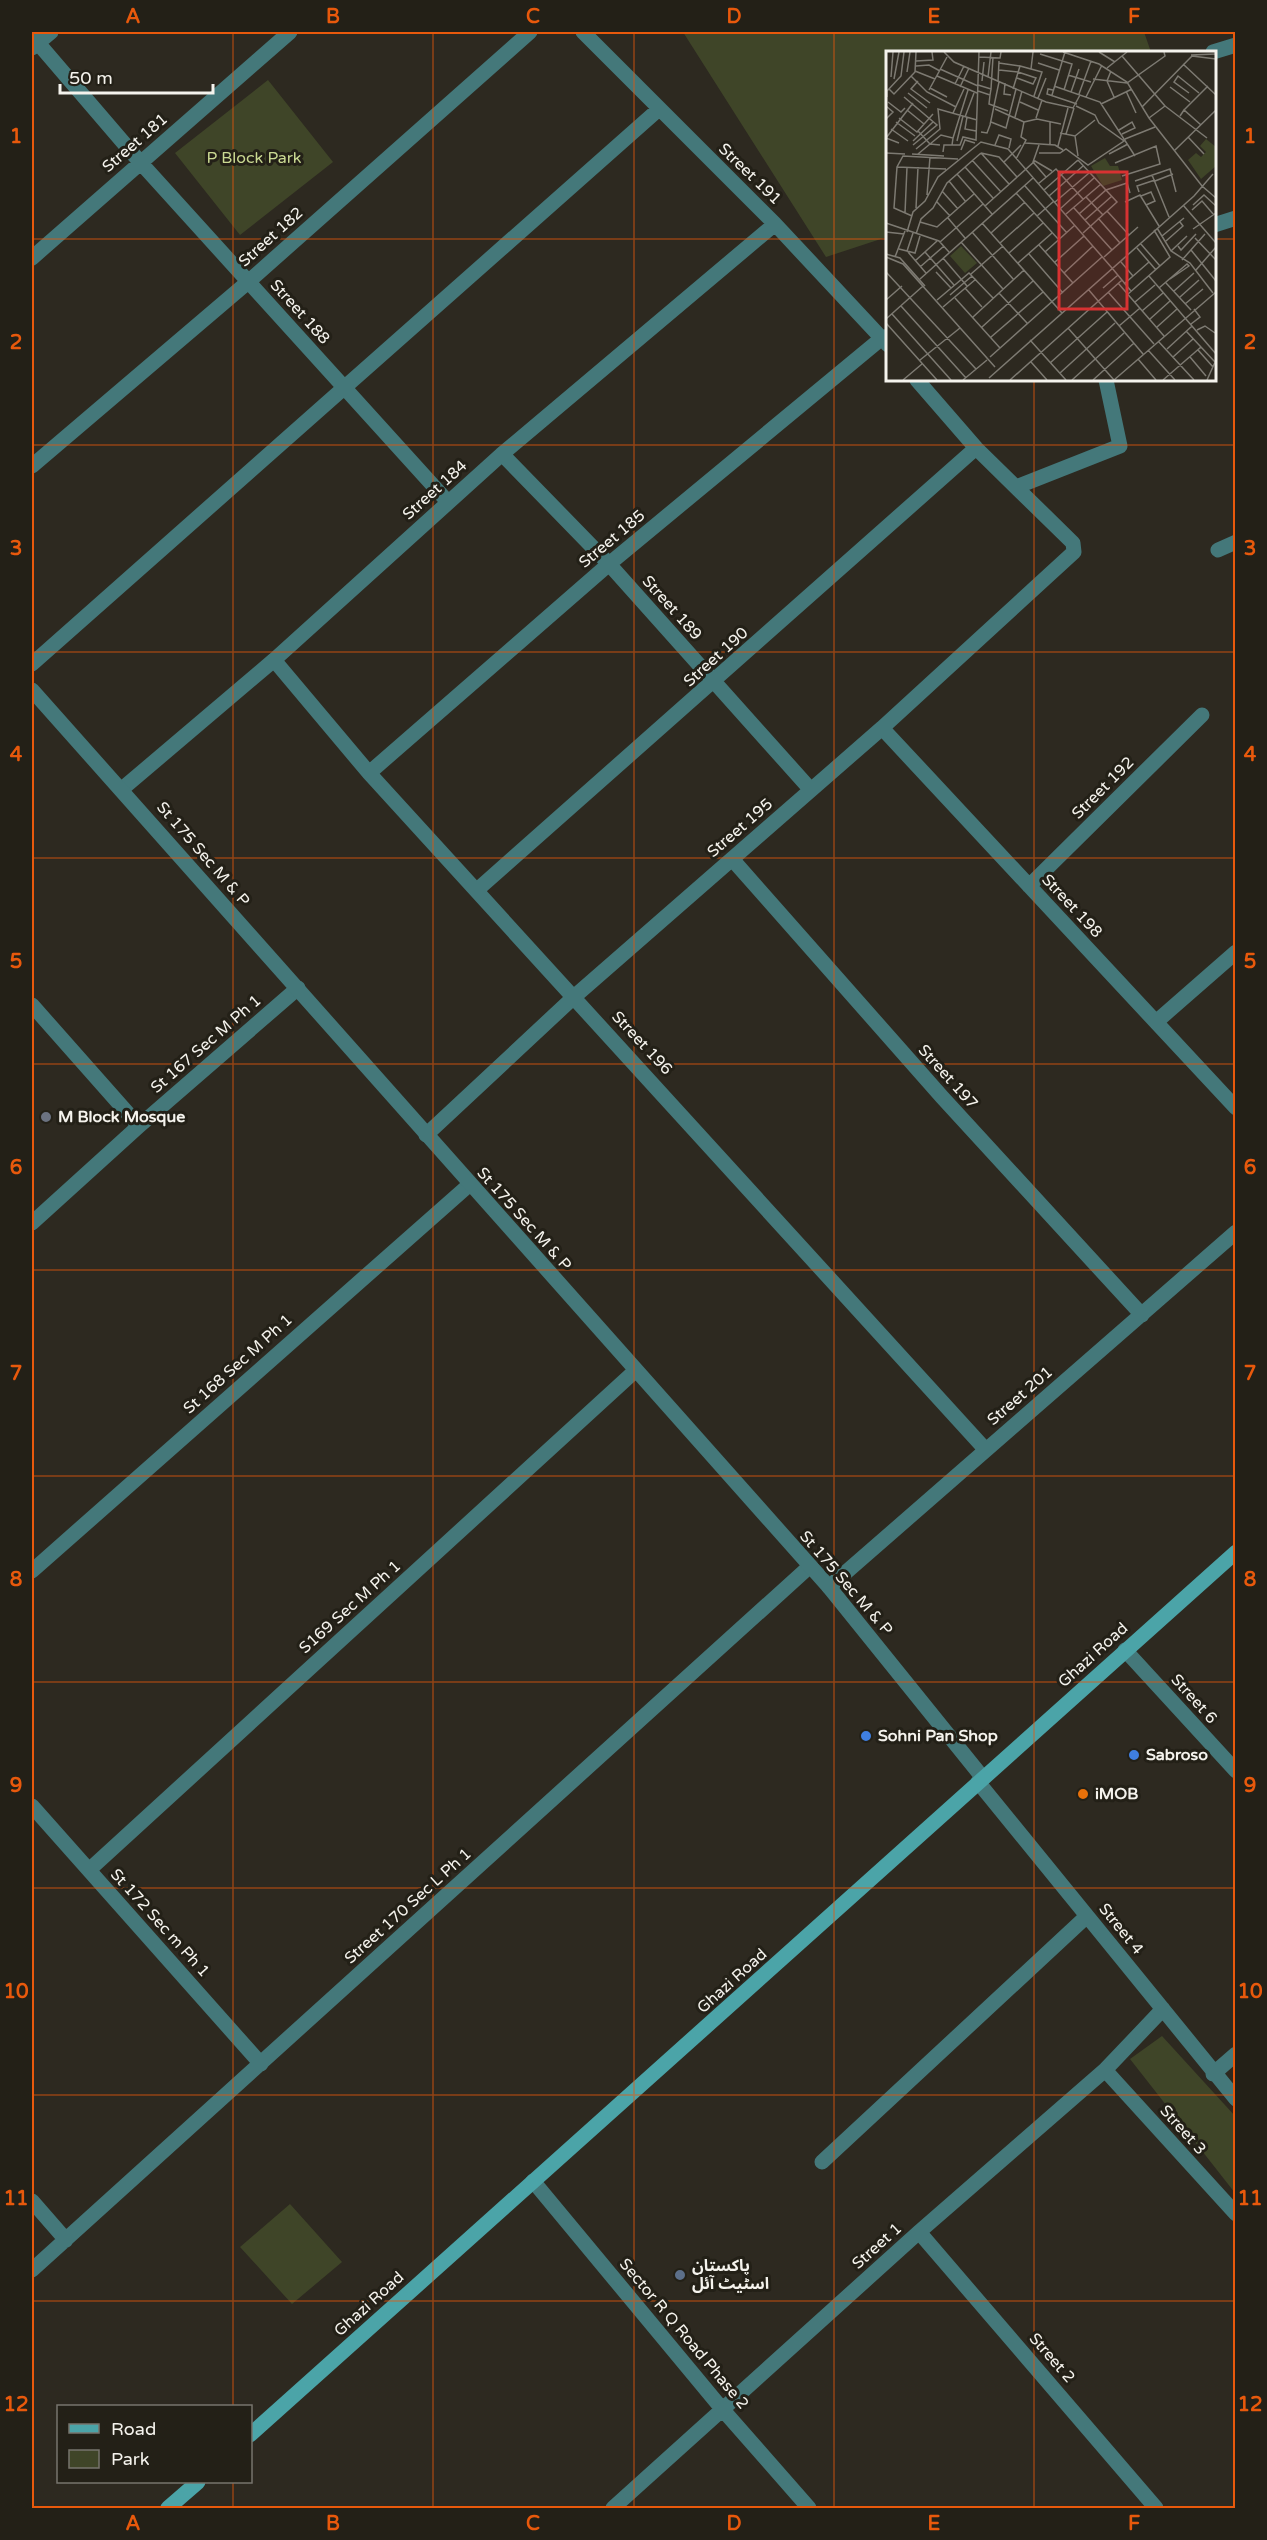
<svg xmlns="http://www.w3.org/2000/svg" width="1267" height="2540" font-family="'Varela Round','Noto Sans Arabic',sans-serif">
<style>
.green{fill:#3f4528}
.lines{fill:none;stroke-linecap:round;stroke-linejoin:round}
.minor{stroke:#44787a;stroke-width:15}
.tertiary{stroke:#44787a;stroke-width:15}
.secondary{stroke:#4ba4a8;stroke-width:15}
.grid{fill:none;stroke:#e8590c;stroke-width:1.5;stroke-opacity:0.55}
.worship-dot{fill:#6b7280;stroke:#232017;stroke-width:2}
.shop-dot{fill:#3f7fe0;stroke:#232017;stroke-width:2}
.food-dot{fill:#e8710a;stroke:#232017;stroke-width:2}
.service-dot{fill:#5c6f8a;stroke:#232017;stroke-width:2}
.labels{text-anchor:middle;dominant-baseline:central;stroke-width:6;stroke-linejoin:round;paint-order:stroke}
.street-label{font-size:16px;fill:#f5f3ed;stroke:#232017}
.park-label{font-size:16px;fill:#cad992;stroke:#232017}
.poi-label{font-size:16px;font-weight:bold;fill:#f5f3ed;stroke:#232017;text-anchor:start}
.inset-road{fill:none;stroke:#7d7a72;stroke-width:1.5}
.view{fill:#d83232;fill-opacity:0.15;stroke:#d83232;stroke-width:3}
.inset-edge{fill:none;stroke:#f5f3ed;stroke-width:3}
.neatline{fill:none;stroke:#e8590c;stroke-width:2}
.grid-label{font-size:20px;text-anchor:middle;font-weight:bold;fill:#e8590c}
</style>
<rect width="100%" height="100%" fill="#2d2920"/>
<!-- green -->
<path class="green" d="M683 32H1144L1151 52H888L887 237 826 257Z
M268 80 333 162 240 235 175 153Z
M1162 2036 1235 2116V2193L1130 2059Z
M290 2204 342 2262 292 2304 240 2247Z"/>
<g class="lines">
<!-- minor -->
<path class="minor" d="M583 32 775 224 888 345
M32 36 140 162 448 502
M32 48 51 32
M1213 52 1236 45
M1214 225 1236 218
M32 258 290 32
M502 454 609 564 811 790
M32 466 248 282 530 32
M1016 487 1120 446 1106 380
M1218 550 1236 542
M274 660 369 773 985 1449
M32 664 659 109
M882 728 1236 1108
M369 773 609 564 882 338 888 336
M122 789 274 660 502 454 775 224
M732 859 942 1097 1142 1315
M1029 886 1202 715
M477 890 976 448
M32 1005 139 1126
M1156 1022 1236 952
M426 1135 575 996 882 728 1074 552 1073 543 976 448 917 380
M32 1223 139 1126 298 988
M32 1571 469 1185
M829 1587 1236 1232
M1125 1650 1236 1771
M978 1782 1236 2099
M32 1806 261 2064
M89 1870 635 1371
M1105 2070 1236 2214
M1213 2074 1236 2054
M822 2162 1087 1916
M533 2181 723 2410 809 2508
M32 2201 66 2240
M919 2232 1156 2508
M32 2270 809 1567
M613 2508 919 2232 1105 2070 1163 2009"/>
<!-- tertiary -->
<path class="tertiary" d="M32 690 829 1587 983 1778"/>
<!-- secondary -->
<path class="secondary" d="M250 2435 1236 1552
M168 2508 198 2482"/>
</g>
<!-- grid -->
<path class="grid" d="M233 32V2406M433 32V2508M634 32V2508M834 32V2508M1034 32V52M32 239H888M1214 239H1236M1034 380V2508M32 445H1236M32 652H1236M32 858H1236M32 1064H1236M32 1270H1236M32 1476H1236M32 1682H1236M32 1888H1236M32 2095H1236M32 2301H1236M233 2482V2508"/>
<!-- markers -->
<circle class="worship-dot" cx="46" cy="1117" r="6"/>
<g class="shop-dot">
<circle cx="866" cy="1736" r="6"/>
<circle cx="1134" cy="1755" r="6"/>
</g>
<circle class="food-dot" cx="1083" cy="1794" r="6"/>
<circle class="service-dot" cx="680" cy="2275" r="6"/>
<g class="labels">
<!-- street labels -->
<g class="street-label">
<text transform="translate(135 143) rotate(-41)">Street 181</text>
<text transform="translate(750 174) rotate(44)">Street 191</text>
<text transform="translate(271 237) rotate(-42)">Street 182</text>
<text transform="translate(300 312) rotate(48)">Street 188</text>
<text transform="translate(435 490) rotate(-42)">Street 184</text>
<text transform="translate(612 539) rotate(-40)">Street 185</text>
<text transform="translate(672 608) rotate(48)">Street 189</text>
<text transform="translate(716 657) rotate(-42)">Street 190</text>
<text transform="translate(1103 788) rotate(-45)">Street 192</text>
<text transform="translate(740 828) rotate(-41)">Street 195</text>
<text transform="translate(203 854) rotate(49)">St 175 Sec M &amp; P</text>
<text transform="translate(1072 906) rotate(47)">Street 198</text>
<text transform="translate(642 1043) rotate(47)">Street 196</text>
<text transform="translate(206 1044) rotate(-41)">St 167 Sec M Ph 1</text>
<text transform="translate(948 1077) rotate(48)">Street 197</text>
<text transform="translate(524 1219) rotate(48)">St 175 Sec M &amp; P</text>
<text transform="translate(238 1364) rotate(-42)">St 168 Sec M Ph 1</text>
<text transform="translate(1020 1396) rotate(-41)">Street 201</text>
<text transform="translate(846 1583) rotate(49)">St 175 Sec M &amp; P</text>
<text transform="translate(350 1607) rotate(-42)">S169 Sec M Ph 1</text>
<text transform="translate(1093 1655) rotate(-42)">Ghazi Road</text>
<text transform="translate(1194 1699) rotate(48)">Street 6</text>
<text transform="translate(408 1906) rotate(-42)">Street 170 Sec L Ph 1</text>
<text transform="translate(160 1923) rotate(48)">St 172 Sec m Ph 1</text>
<text transform="translate(1121 1929) rotate(51)">Street 4</text>
<text transform="translate(732 1981) rotate(-42)">Ghazi Road</text>
<text transform="translate(1183 2130) rotate(48)">Street 3</text>
<text transform="translate(877 2246) rotate(-42)">Street 1</text>
<text transform="translate(369 2304) rotate(-42)">Ghazi Road</text>
<text transform="translate(684 2334) rotate(50)">Sector R Q Road Phase 2</text>
<text transform="translate(1052 2358) rotate(49)">Street 2</text>
</g>
<!-- park labels -->
<g class="park-label">
<text x="254" y="158">P Block Park</text>
</g>
<!-- poi labels -->
<g class="poi-label">
<text x="58" y="1117">M Block Mosque</text>
<text x="878" y="1736">Sohni Pan Shop</text>
<text x="1146" y="1755">Sabroso</text>
<text x="1095" y="1794">iMOB</text>
<text x="692" y="2266">پاکستان<tspan x="692" dy="18">اسٹیٹ آئل</tspan></text>
</g>
</g>
<!-- overview -->
<g transform="translate(886 51)">
<rect width="330" height="330" fill="#2d2920"/>
<path d="M320 88 330 96V115L315 128 302 109 310 102 315 106 320 101 314 95ZM219 107 224 115H232L236 129 217 135 205 115ZM75 195 91 212 79 222 64 205Z" fill="#3f4528"/>
<path class="inset-road" d="M58 1 68 11 160 51 187 57 194 44M177 1 213 13 241 31 263 67 316 135 330 147M213 1 229 11M154 3 186 13 178 39M305 4 330 3M236 5 279 55 263 67M306 5 330 8M93 6 114 7 115 1M30 10 47 9 46 1M113 12 134 15M152 12 173 19M297 13 330 44M30 15 43 14 54 20M221 17 241 1M54 18 92 35M145 18 156 21 148 45M113 19 132 21M29 20 49 28M225 20 221 30 228 46M21 21 24 1M182 24 205 31M25 25 41 41 70 56M51 25 91 42M5 26 7 1M102 26 105 1M131 27 147 33 150 27 132 21M8 28 13 1M207 28 241 32 279 5 278 1M32 30 25 38 44 52M96 30 98 11M112 31 113 10M119 32 118 43 125 44M69 33 78 15M92 34 105 38 107 6M168 35 214 51 249 105M74 36 83 17M284 36 304 51M44 37 61 46M3 38 8 43 29 21 30 1M127 38 134 15 145 18 147 1M43 39 61 6M167 39 162 38 161 43 191 53M92 40 104 44 105 38M240 40 250 62M185 41 193 18M22 42 41 57M303 42 288 31 292 25 313 42M193 43 205 10M104 44 103 53 122 60M166 44 179 1M1 46V40L15 25 18 1M18 46 51 74 27 94M200 46 216 14M152 47 160 27M2 51 15 61 19 57M134 51 152 59M215 53 246 38M0 55 7 61 0 68M279 55 321 87M256 56 306 5M109 58 138 71 135 86 140 89 130 108M21 59 38 73M298 59 322 35M67 62 78 38M294 65 298 59 315 74M79 66 88 42M81 66 79 78 90 80M129 66 136 40M13 67 31 81 47 63M150 67 156 49M10 71 29 85M105 71 120 77 130 38M138 71 151 68 175 73M5 78 22 90M233 79 246 71 249 77 236 83M32 80 44 93 55 84 67 87 66 94H58L57 101M95 81 101 82 104 74 113 31M174 82 189 85 209 69M180 83 188 57M189 85 192 105M302 86 318 103M67 87 82 39M239 88 269 76M27 90 47 71M71 90 77 65M13 92 0 87 27 52M139 92 169 94 177 99M66 94H74L77 86 90 89 93 1M109 94 113 84 125 88 123 97M153 94 147 111 160 126M164 94V70M172 95 182 57M30 98 54 78 52 58 91 69M75 99 79 89 89 92M289 99 330 59M0 102 19 103M95 102 113 106 131 126M95 102 123 133M153 102H174L180 98 202 114 238 90 213 72 209 64 190 55M26 103 58 105M32 103 44 93 54 94M223 103 242 93M86 109 115 141M192 109 231 151 197 182M118 111 135 94M229 112 270 95 274 113 236 125M11 116 60 118M79 116 107 147M71 123 106 163M266 124 283 166M63 130 80 151M249 130 284 118 290 141M269 130 287 123M152 133 170 118 197 148M139 135 181 182M158 139 192 109M56 140 72 158M253 141 251 135 269 129M130 142 173 189M41 144 44 106M163 145 197 115M255 145 265 141 269 150 260 154M200 146 217 164M51 151 64 165M169 151 203 122M239 151 254 144 273 175M297 154 330 192M307 154 318 144 330 155M99 155 149 110 166 120M30 157 32 116M188 157 226 199M174 158 208 127M306 159 316 150 328 164M221 160 243 184M19 162 21 116M180 163 215 133M193 163 220 139 241 132 244 142M26 165 8 157 11 116 17 105 72 108M151 165 168 150M62 167 79 187M212 167 234 192M199 169 226 145M34 171 51 176 88 143M0 172 53 190 63 201M96 172 176 262M271 177 285 200 304 212 327 242M307 178 330 162M0 181 18 183M21 181 27 161 39 150 52 126 95 91 122 98 226 217M86 181 128 229M105 182 139 151M30 183 35 168 47 157 61 132 95 102M276 185 298 167M309 187 330 209M280 190 297 175 294 171M54 191 97 153M75 191 117 238M114 192 148 162M254 192 274 215M153 194 187 232M292 195 295 199 310 183M251 197 270 219M13 198 29 202 34 185M305 199 330 230M21 200 27 182M285 200 301 185M22 201 40 222M39 201 68 234M159 201 189 174M123 202 157 172M0 203 14 207 39 235M143 203 177 242M0 206 17 213 109 316M9 206 19 180M218 206 252 176M57 207 81 235M296 209 319 183M29 210 51 190M169 211 198 185M235 211 247 225M132 212 166 182M34 216 58 195M226 217 245 240M310 219 330 196M0 221 90 318M50 221 65 237M178 222 207 195M85 223 117 195M263 225 330 303M34 228 147 127M232 232 278 285M280 232 305 259M238 233 263 211M79 237 96 256M217 237 232 224M273 237 301 213 303 215 284 228M202 238 257 303M288 240 308 222M222 241 268 293M113 242 141 272M242 243 284 206 268 179M64 244 86 225M294 246 313 229M69 247 114 297M0 249 16 235M51 249 83 222 107 247M249 251 269 234M299 253 317 238M15 255 80 327M57 256 90 228M256 260 277 242M6 263 65 329M87 266 138 219M0 268 37 235M264 268 284 250M0 272 51 329M305 273 314 266 308 258M330 273V295M233 275 254 257M96 276 147 230M271 276 291 258M182 277 228 329M311 279 319 275 329 282M300 280 329 311M105 286 157 241M144 289 180 329M272 290 308 329M281 298 306 275M262 299 289 329M312 299 327 316M104 306 216 206M287 306 307 288M304 306 320 325M252 308 270 329M34 309 74 277M145 311 161 329M164 312 221 261M174 322 229 272M103 327 308 145 327 123M17 329 36 313M77 329 101 309M124 329 236 229M186 329 238 282M207 329 248 292M228 329 330 241M277 329 315 296M321 329 330 309"/>
<path class="view" d="M173 121H241V258H173Z"/>
<rect width="330" height="330" class="inset-edge"/>
</g>
<!-- border -->
<rect width="1267" height="2540" fill="none" stroke="#232017" stroke-width="66"/>
<!-- legend -->
<rect x="57" y="2405" width="195" height="78" fill="#232017" stroke="#77746d" stroke-width="1.5"/>
<rect x="69" y="2424" width="30" height="9" fill="#4ba4a8" stroke="#77746d" stroke-width="1.5"/>
<text x="111" y="2435" font-size="18" fill="#f5f3ed">Road</text>
<rect x="69" y="2450" width="30" height="18" fill="#3f4528" stroke="#77746d" stroke-width="1.5"/>
<text x="111" y="2465" font-size="18" fill="#f5f3ed">Park</text>
<!-- scale -->
<path d="M60 84v9h153v-9" fill="none" stroke="#f5f3ed" stroke-width="3"/>
<text x="69" y="84" font-size="18" fill="#f5f3ed" stroke="#232017" stroke-width="4.5" paint-order="stroke">50 m</text>
<rect x="33" y="33" width="1201" height="2474" class="neatline"/>
<g class="grid-label">
<text x="133" y="23">A</text>
<text x="333" y="23">B</text>
<text x="533" y="23">C</text>
<text x="734" y="23">D</text>
<text x="934" y="23">E</text>
<text x="1134" y="23">F</text>
<text x="16" y="143">1</text>
<text x="1250" y="143">1</text>
<text x="16" y="349">2</text>
<text x="1250" y="349">2</text>
<text x="16" y="555">3</text>
<text x="1250" y="555">3</text>
<text x="16" y="761">4</text>
<text x="1250" y="761">4</text>
<text x="16" y="968">5</text>
<text x="1250" y="968">5</text>
<text x="16" y="1174">6</text>
<text x="1250" y="1174">6</text>
<text x="16" y="1380">7</text>
<text x="1250" y="1380">7</text>
<text x="16" y="1586">8</text>
<text x="1250" y="1586">8</text>
<text x="16" y="1792">9</text>
<text x="1250" y="1792">9</text>
<text x="16" y="1998">10</text>
<text x="1250" y="1998">10</text>
<text x="16" y="2205">11</text>
<text x="1250" y="2205">11</text>
<text x="16" y="2411">12</text>
<text x="1250" y="2411">12</text>
<text x="133" y="2530">A</text>
<text x="333" y="2530">B</text>
<text x="533" y="2530">C</text>
<text x="734" y="2530">D</text>
<text x="934" y="2530">E</text>
<text x="1134" y="2530">F</text>
</g>
</svg>
